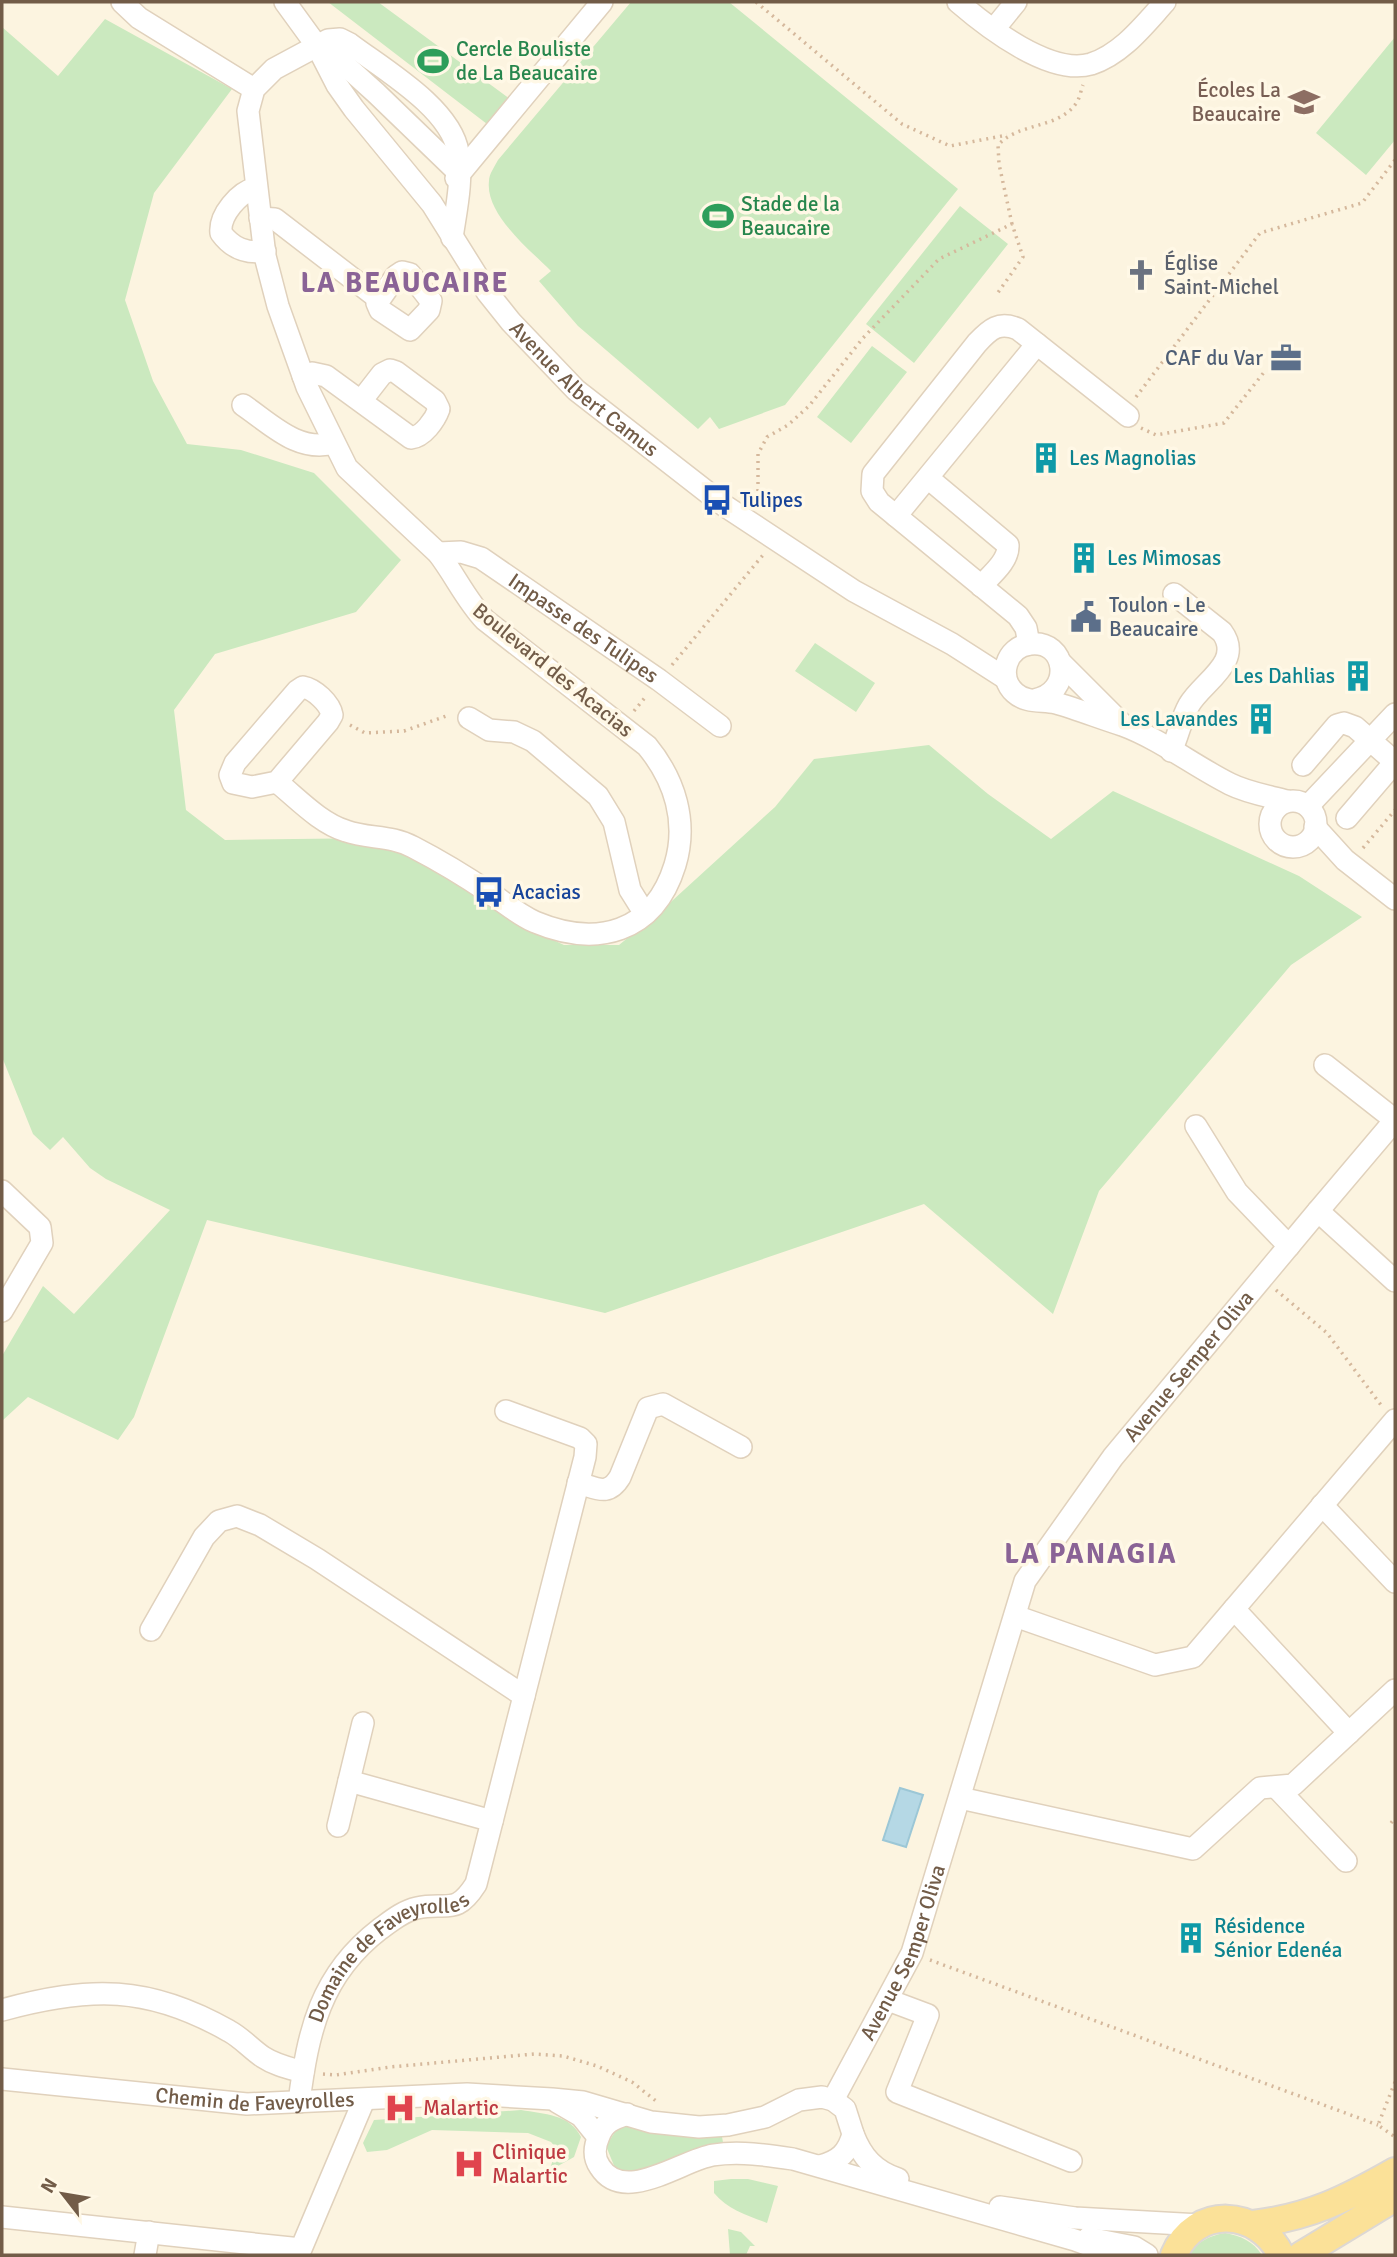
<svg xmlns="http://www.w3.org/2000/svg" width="1397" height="2257" font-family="Signika,sans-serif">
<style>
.green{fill:#cbe9bf}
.water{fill:#b5d8e5;stroke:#9cc7d6;stroke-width:2}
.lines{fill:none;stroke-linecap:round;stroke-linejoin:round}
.minor-casing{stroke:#e0d1bc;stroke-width:24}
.major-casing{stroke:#ddd8d3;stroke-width:30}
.path{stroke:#d5b89c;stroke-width:3.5;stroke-dasharray:2 5;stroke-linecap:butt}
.minor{stroke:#fff;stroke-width:21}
.major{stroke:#fbe198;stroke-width:26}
.labels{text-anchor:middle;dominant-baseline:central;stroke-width:7;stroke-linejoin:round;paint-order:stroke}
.leisure-label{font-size:21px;fill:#27864d;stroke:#fff8e6;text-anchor:start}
.education-label{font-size:21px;fill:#785e54;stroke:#fff8e6;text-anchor:end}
.worship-label{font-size:21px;fill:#5b616d;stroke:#fff8e6;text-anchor:start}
.service-label{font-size:21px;fill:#4e5e75;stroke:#fff8e6;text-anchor:end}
.street-label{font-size:21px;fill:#725c48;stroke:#fff8e6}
.culture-label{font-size:21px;fill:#0d838f;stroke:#fff8e6;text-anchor:start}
.transit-label{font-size:21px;fill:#164399;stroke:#fff8e6;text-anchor:start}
.health-label{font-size:21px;fill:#be3a42;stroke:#fff8e6;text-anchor:start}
.district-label{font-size:28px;font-weight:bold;letter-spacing:2px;fill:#8a6396;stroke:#fff8e6}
</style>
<rect width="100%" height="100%" fill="#fcf4e0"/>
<!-- green -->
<path class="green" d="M328 2H378L510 99 487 124Z
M631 2H729L958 189 785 405 719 429 710 417 698 429 578 326 539 281 551 271C529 249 485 214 489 181 489 174 495 166 498 160Z
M105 19 232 89 154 193 125 300 153 381 187 444 241 450 314 473 401 560 356 612 215 654 174 710 186 810 225 840 377 838 417 846 517 923 564 945H619L662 910 775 807 814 759 929 745 988 794 1051 839 1113 791 1299 876 1362 917 1291 965 1099 1191 1053 1314 924 1204 605 1313 207 1220 134 1417 118 1440 28 1397 2 1421V1356L43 1286 74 1314 170 1210 106 1179 90 1168 63 1137 50 1150 33 1134 2 1057V27L58 76Z
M1395 37V140L1366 175 1316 133Z
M960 206 1008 244 914 363 866 324Z
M872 346 907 372 851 443 817 417Z
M815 643 875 683 856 712 795 671Z
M521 2110C544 2114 570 2114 581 2137L574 2157 549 2171 557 2149 551 2142 528 2133 432 2130 387 2150 367 2152 363 2143 374 2120Z
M629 2125 721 2131 724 2148 632 2174 615 2168 606 2146 618 2127Z
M731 2179H748L778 2186 767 2223C747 2215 728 2210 714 2193V2181Z
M728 2229 741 2232 755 2246H750L746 2255H730Z
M1225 2233C1241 2236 1253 2241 1262 2255H1187C1199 2242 1207 2236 1225 2233Z"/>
<!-- water -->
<path class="water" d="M900 1788 923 1795 906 1847 883 1840Z"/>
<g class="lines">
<defs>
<g id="minor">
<path d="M122 2 139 18 254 89"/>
<path id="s1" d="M285 2 317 46 337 85 354 109 432 204 487 292 511 322 576 390 725 506 854 591 952 644 1005 678"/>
<path d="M958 2C987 27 1050 76 1091 64 1122 54 1144 25 1165 2"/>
<path d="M994 29 1016 2"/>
<path d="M319 47 335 56 376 93 460 174"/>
<path d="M456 178 602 2"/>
<path d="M256 188C239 192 219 215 221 233 232 248 246 254 265 251"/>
<path d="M260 218 275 219 379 299"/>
<path d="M402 272 410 274 431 301 429 310 410 330 380 310 377 303 396 276Z"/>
<path d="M303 376 312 373 326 376 411 438C423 437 435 420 439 409L435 401 396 372 390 370 382 374 361 401"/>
<path d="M243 405C271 424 298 453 334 443"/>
<path d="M928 478 1008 545C1009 561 991 575 981 586"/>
<path d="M896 516 1037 344"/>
<path id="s2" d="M438 553 461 552 481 558 659 680 720 726"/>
<path d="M1029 644 1026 628 1018 616 879 502 872 491 873 474 977 343C990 329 999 321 1018 329L1128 416"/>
<path d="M1060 662 1121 723"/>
<path d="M303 687C314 689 330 703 332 715L328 722 277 782 252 787 233 783 230 775 235 763 297 691Z"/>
<path d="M1034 700C1074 693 1067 639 1030 644 1006 647 997 677 1015 693 1026 703 1042 700 1056 703 1077 709 1100 718 1122 725 1160 739 1194 766 1230 784 1248 793 1268 796 1287 801"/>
<path d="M469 718 489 730 514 732 533 741 598 796 614 822 630 890 645 914"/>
<path d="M1171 751C1178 737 1181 719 1189 705 1202 682 1244 662 1222 632L1174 594"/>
<path d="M1303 765 1337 725 1344 723 1355 727 1395 762"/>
<path d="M277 782C298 799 320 823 346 831 368 839 391 835 413 847 440 861 465 876 490 893 505 903 519 915 535 922 597 948 654 933 675 865 688 822 675 780 647 746L485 620C466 600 455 575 438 553L347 468 307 387 278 306 265 256 248 111 254 89 274 69 328 40 340 39 350 44C383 69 451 108 458 152 463 180 456 210 452 238"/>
<circle cx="1293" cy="824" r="23"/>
<path d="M1308 806 1395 714"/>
<path d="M1347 818 1395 762"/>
<path d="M1315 827 1345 860 1395 899"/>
<path d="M1196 1126 1237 1192 1289 1246"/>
<path d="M2 1191 40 1227 42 1243 2 1311"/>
<path d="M1318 1211 1395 1120 1325 1065"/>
<path d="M578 1483C597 1488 608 1497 620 1477L648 1408 663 1404 741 1447"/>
<path d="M1322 1505 1395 1582"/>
<path d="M1234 1609 1349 1733"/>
<path d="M1015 1616 1155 1665 1193 1657 1395 1420"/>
<path d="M151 1630 204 1537 219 1521 237 1516 260 1525 317 1559 524 1696"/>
<path d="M349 1781 492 1821"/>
<path d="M1276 1787 1346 1861"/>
<path d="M960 1798 1193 1849 1260 1788 1293 1785 1395 1690"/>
<path d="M338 1826 363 1723"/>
<path d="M888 2000 928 2015 897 2092 1071 2161"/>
<path d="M2 2010C90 1986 148 1985 229 2031 242 2038 251 2049 263 2057 275 2065 289 2068 303 2072"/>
<path id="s3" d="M2 2079 247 2104 467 2094 552 2099 583 2102 651 2122 699 2127 728 2125 765 2117 799 2100 822 2097 833 2100 845 2109 853 2134C848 2153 839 2161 820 2166"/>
<path id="s4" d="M833 2100 912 1953 1025 1581 1113 1457 1318 1211 1395 1281"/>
<path id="s5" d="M299 2102C308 2032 320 1975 380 1929 391 1921 403 1911 417 1908 447 1901 455 1917 476 1884L585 1457 586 1444 580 1438 506 1411"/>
<path d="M557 2102 581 2116 598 2137"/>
<path d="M627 2114C613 2119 604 2122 599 2136 594 2147 593 2157 600 2167 624 2205 682 2160 713 2155 739 2151 767 2155 793 2159L1075 2240 1097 2248 1105 2255"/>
<path d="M853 2134C862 2157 874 2171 898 2179"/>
<path d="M1000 2207 1075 2218 1200 2225"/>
<path d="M2 2217 301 2249 364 2100"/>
<path d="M1088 2238 1134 2247 1147 2255"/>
<path d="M145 2255 149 2232"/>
</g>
<path id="major" d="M1253 2224C1310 2217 1346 2199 1395 2171
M1174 2255C1195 2205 1258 2208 1281 2255
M1301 2255 1395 2198"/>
</defs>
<!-- minor casing -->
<use href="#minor" class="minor-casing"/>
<!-- major casing -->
<use href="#major" class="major-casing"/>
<!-- path -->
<path class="path" d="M756 2 902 124 950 146 1007 135
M1012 224 999 164 998 145C1019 122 1060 129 1077 102 1080 97 1081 90 1083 85
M1136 397 1260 233 1362 203 1395 160
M1141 428 1156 435 1224 423 1265 371
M758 491V454L767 437 788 425 809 406 863 338 939 259 1012 224 1023 257 997 294
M672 665 763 555
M634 711 647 695
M350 725 365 733 404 731 449 715
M1363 848 1395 810
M1276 1290 1327 1333 1381 1405
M1391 1823 1395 1818
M930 1960 1378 2125
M323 2074 336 2075 390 2067 534 2054 563 2056 597 2066 632 2082 656 2101
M1395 2082 1378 2125 1395 2137"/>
<!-- minor -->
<use href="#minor" class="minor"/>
<!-- major -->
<use href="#major" class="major"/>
</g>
<!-- icons -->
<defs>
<symbol id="stadium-bare" viewBox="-9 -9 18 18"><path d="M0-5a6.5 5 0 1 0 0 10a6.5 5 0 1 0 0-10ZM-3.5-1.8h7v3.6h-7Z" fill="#2e9e5b" stroke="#fff8e6" stroke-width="2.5" paint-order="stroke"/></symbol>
<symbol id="school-bare" viewBox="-9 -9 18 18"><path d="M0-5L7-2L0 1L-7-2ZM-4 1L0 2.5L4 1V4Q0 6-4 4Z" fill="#8d6e63" stroke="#fff8e6" stroke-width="2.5" paint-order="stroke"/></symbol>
<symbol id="church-bare" viewBox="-9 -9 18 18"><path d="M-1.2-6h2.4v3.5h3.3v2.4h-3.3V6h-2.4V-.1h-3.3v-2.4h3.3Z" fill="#6b7280" stroke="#fff8e6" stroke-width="2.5" paint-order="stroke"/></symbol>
<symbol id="office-bare" viewBox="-9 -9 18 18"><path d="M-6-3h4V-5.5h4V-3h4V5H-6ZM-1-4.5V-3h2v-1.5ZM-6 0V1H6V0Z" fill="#5c6f8a" stroke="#fff8e6" stroke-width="2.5" paint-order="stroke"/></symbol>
<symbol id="building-bare" viewBox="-9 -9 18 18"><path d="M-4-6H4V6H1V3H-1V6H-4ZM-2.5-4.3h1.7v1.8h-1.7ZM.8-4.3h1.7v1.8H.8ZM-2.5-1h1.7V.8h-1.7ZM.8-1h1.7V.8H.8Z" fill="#0f9aa8" stroke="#fff8e6" stroke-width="2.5" paint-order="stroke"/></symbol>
<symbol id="bus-bare" viewBox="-9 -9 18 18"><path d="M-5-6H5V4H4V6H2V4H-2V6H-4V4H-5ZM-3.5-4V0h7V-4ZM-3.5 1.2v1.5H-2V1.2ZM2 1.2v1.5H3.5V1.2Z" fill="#1a4fb4" stroke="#fff8e6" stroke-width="2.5" paint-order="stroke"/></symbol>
<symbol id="civic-bare" viewBox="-9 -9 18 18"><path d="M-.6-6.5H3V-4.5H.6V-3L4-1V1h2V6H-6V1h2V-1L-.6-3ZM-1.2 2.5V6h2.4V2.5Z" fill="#5c6f8a" stroke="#fff8e6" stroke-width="2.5" paint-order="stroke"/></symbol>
<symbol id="hospital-bare" viewBox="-9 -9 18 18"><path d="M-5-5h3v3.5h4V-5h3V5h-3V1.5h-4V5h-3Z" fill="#e0444e" stroke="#fff8e6" stroke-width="2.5" paint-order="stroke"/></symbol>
</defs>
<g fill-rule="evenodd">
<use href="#stadium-bare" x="411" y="39" width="44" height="44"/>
<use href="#school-bare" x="1282" y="80" width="44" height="44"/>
<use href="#stadium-bare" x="696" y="194" width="44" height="44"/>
<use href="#church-bare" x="1119" y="253" width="44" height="44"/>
<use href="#office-bare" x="1264" y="336" width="44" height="44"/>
<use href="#building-bare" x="1024" y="436" width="44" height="44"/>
<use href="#bus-bare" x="695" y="478" width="44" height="44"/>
<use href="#building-bare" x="1062" y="536" width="44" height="44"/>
<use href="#civic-bare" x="1064" y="595" width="44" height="44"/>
<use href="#building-bare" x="1336" y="654" width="44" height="44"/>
<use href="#building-bare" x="1239" y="697" width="44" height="44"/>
<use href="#bus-bare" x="467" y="870" width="44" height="44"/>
<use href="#building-bare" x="1169" y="1916" width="44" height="44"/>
<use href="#hospital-bare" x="378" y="2086" width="44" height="44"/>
<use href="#hospital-bare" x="447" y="2142" width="44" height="44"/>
</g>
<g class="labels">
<!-- leisure labels -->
<g class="leisure-label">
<text x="456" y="49">Cercle Bouliste<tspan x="456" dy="24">de La Beaucaire</tspan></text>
<text x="741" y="204">Stade de la<tspan x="741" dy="24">Beaucaire</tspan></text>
</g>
<!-- education labels -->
<g class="education-label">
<text x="1281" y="90">Écoles La<tspan x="1281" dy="24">Beaucaire</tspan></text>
</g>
<!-- worship labels -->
<g class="worship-label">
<text x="1164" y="263">Église<tspan x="1164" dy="24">Saint-Michel</tspan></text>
</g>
<!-- service labels -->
<g class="service-label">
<text x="1263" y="358">CAF du Var</text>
<text x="1109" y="605" text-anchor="start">Toulon - Le<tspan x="1109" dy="24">Beaucaire</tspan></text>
</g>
<!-- street labels -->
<g class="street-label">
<text stroke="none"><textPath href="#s1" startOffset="492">Avenue Albert Camus</textPath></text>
<text stroke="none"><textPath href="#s2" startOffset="168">Impasse des Tulipes</textPath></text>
<text transform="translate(553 670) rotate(39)">Boulevard des Acacias</text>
<text stroke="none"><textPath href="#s4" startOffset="826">Avenue Semper Oliva</textPath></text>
<text stroke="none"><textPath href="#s4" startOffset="164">Avenue Semper Oliva</textPath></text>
<text stroke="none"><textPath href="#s5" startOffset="187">Domaine de Faveyrolles</textPath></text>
<text stroke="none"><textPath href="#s3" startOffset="254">Chemin de Faveyrolles</textPath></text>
</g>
<!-- culture labels -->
<g class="culture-label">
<text x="1069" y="458">Les Magnolias</text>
<text x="1107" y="558">Les Mimosas</text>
<text x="1335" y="676" text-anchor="end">Les Dahlias</text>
<text x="1238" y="719" text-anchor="end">Les Lavandes</text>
<text x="1214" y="1926">Résidence<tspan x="1214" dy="24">Sénior Edenéa</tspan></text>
</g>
<!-- transit labels -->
<g class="transit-label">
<text x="740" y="500">Tulipes</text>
<text x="512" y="892">Acacias</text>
</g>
<!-- health labels -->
<g class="health-label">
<text x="423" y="2108">Malartic</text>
<text x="492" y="2152">Clinique<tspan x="492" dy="24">Malartic</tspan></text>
</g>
<!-- district labels -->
<g class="district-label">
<text x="405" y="283">LA BEAUCAIRE</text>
<text x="1091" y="1554">LA PANAGIA</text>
</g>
</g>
<!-- border -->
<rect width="1397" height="2257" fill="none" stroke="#725c48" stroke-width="7"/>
<!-- north arrow -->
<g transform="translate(63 2194) rotate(301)" stroke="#fff8e6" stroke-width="5" paint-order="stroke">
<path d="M0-5L12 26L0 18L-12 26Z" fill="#725c48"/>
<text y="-10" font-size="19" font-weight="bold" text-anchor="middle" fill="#725c48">N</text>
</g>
</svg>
